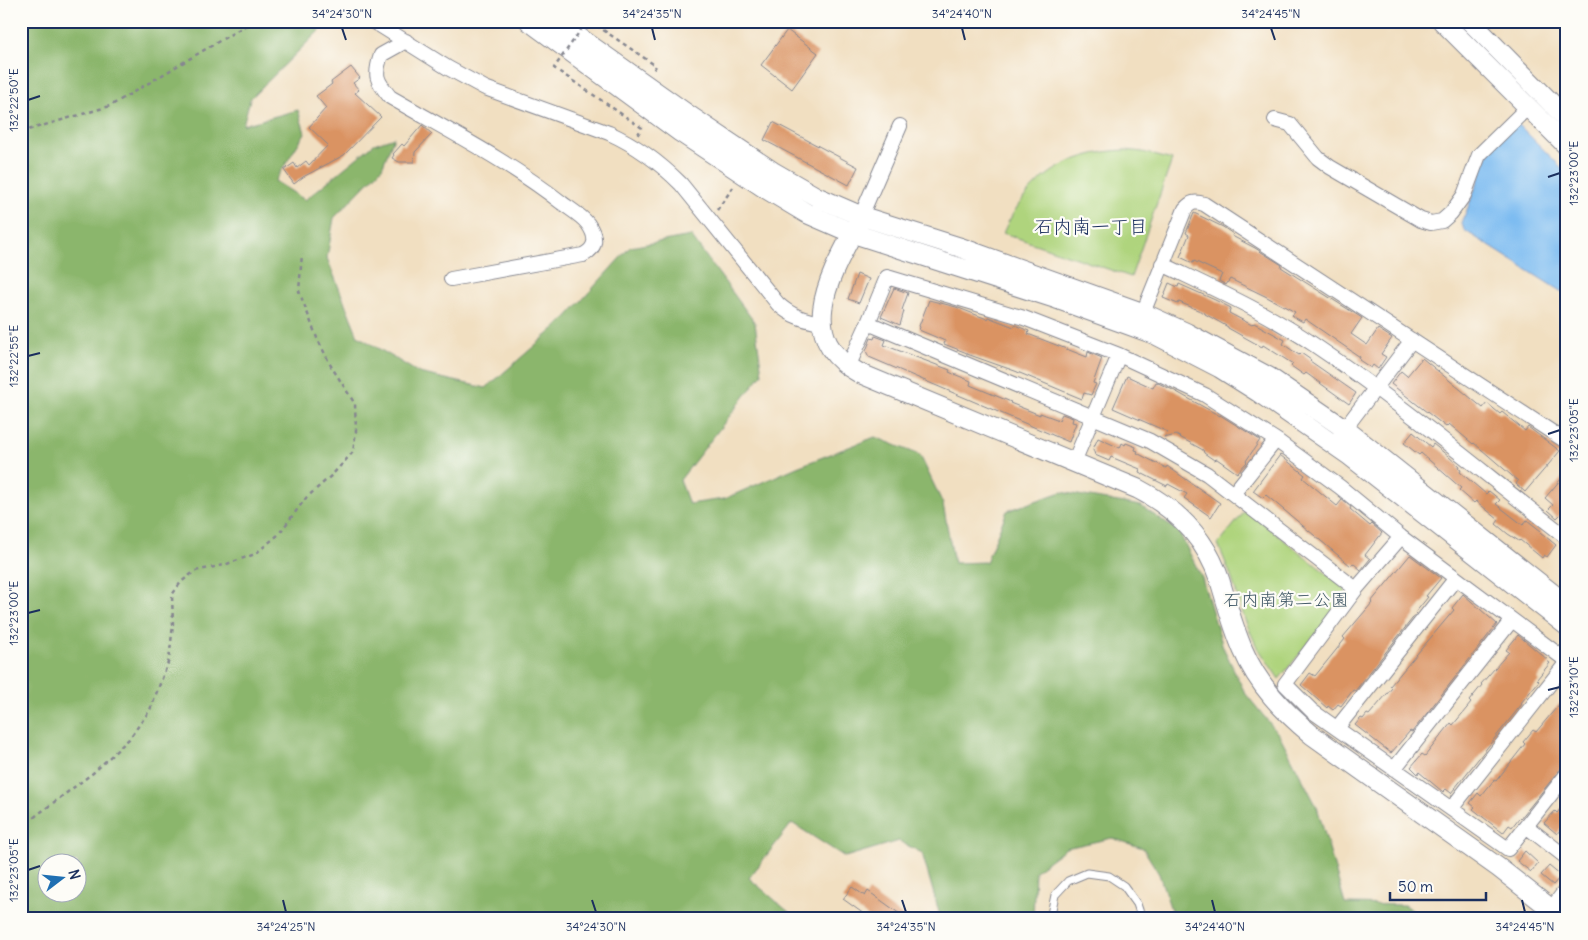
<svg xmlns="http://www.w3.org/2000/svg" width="1588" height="940" font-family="Delius,'Klee One',sans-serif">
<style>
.green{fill:#afd47d;stroke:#65826e}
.forest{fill:#8bb66c;stroke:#537265;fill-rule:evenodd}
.water{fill:#7dbcf1;stroke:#4c76a8}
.building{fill:#da9362}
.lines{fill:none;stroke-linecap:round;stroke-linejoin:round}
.lane-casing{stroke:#868790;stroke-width:9}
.street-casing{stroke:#868790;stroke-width:16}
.secondary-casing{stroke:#868790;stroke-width:21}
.path{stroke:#868790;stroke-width:2.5;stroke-dasharray:4 4;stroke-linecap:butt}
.lane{stroke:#fff;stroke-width:7}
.street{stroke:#fff;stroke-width:14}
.secondary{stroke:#fff;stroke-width:19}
.path-bridge{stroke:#868790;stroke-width:2.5;stroke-dasharray:4 4;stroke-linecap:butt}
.ticks{fill:none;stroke:#1b2f5e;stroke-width:2}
.labels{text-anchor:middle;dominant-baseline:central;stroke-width:4.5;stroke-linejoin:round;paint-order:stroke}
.park-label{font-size:18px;fill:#405866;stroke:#fdfcf7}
.neighbourhood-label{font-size:19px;fill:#1b2f5e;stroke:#fdfcf7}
.neatline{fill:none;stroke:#1b2f5e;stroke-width:2}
.ticks-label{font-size:12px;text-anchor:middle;fill:#1b2f5e}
</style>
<rect width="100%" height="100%" fill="#fdfcf7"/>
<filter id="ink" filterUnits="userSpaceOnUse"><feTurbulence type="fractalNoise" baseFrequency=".02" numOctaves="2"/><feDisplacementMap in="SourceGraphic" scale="10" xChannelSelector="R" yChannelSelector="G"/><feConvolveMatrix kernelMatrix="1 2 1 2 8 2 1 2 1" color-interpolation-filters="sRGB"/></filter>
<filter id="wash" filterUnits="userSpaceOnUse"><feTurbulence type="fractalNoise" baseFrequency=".0096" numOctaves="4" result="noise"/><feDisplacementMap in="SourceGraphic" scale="20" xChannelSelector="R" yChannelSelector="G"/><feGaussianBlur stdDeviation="1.12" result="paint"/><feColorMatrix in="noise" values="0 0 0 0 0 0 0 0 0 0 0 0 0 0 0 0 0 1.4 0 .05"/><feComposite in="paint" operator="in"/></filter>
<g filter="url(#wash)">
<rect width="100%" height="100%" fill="#f1dfc1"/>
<!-- green -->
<path class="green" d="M1126 150 1143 152 1172 160 1131 277 1003 233C1027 179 1067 152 1126 150Z
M1246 510 1345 588 1346 597 1279 679 1256 645 1245 620 1231 576 1218 544Z"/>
<!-- forest -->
<path class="forest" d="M21 21H329L250 99 243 125 298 110 305 133 275 181 305 200 374 144 394 137 382 168 334 218 327 258 358 336 419 373 486 388 563 321 630 247 691 236 755 323 762 374 680 480 689 504 724 499 797 467 875 437 920 455 943 504 954 563 986 562 1007 511 1061 492 1141 506 1179 532 1202 578 1223 647 1245 693 1280 736 1317 807 1345 904 1404 905 1426 919H1174L1159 874 1143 848 1112 838 1066 848 1035 871 1033 919H939V912L922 853 899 841 845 857 792 823 749 878 797 919H21ZM48 862H78V892H48Z"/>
<!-- water -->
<path class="water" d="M1517 123 1567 173V287L1565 286 1562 292 1464 230 1462 223 1491 147Z"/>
<g id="blocks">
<!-- building -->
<path class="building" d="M787 30 818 53 792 89 761 65Z
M351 67 360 78 353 83 359 90 355 93 381 117 344 155 303 177 294 184 284 170 294 163 297 168 306 161 309 165 328 145 309 127 326 108 316 96 332 84 331 82Z
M773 122 858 167 849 185 764 140Z
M422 125 432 134 415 152 414 162H399L392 158 394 155 393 154 402 144 404 146Z
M1194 213 1223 227 1233 234 1232 236 1255 248 1282 265 1281 267 1362 318 1351 334 1367 345 1378 329 1392 338 1381 354 1386 357 1378 369 1373 365 1371 368 1359 360 1360 357 1305 319 1303 322 1292 316 1295 312 1265 296 1230 279 1226 285 1219 281 1222 274 1194 261 1193 263 1180 257 1189 235 1186 233Z
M857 274 869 279 859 303 848 299Z
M1169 283 1178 287 1179 284 1215 300 1231 308 1229 313 1252 325 1254 323 1285 340 1283 344 1299 355 1301 353 1311 360 1310 361 1356 393 1349 404 1306 373 1304 375 1291 366 1293 364 1263 345 1262 347 1228 328V327L1205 314V313L1179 302 1178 304 1163 298Z
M894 288 908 293 902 310 904 311 900 325 881 317Z
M929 300 956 307 987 319 988 317 1014 327 1015 325 1029 331 1028 334 1087 357 1088 352 1102 358 1093 383 1096 384 1091 395 1084 393 1082 399 1015 371 967 354V353L944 344 945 341 919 330 920 327 919 326Z
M875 336 886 340 884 345 950 370 949 372 971 381 970 385 1011 402 1010 403 1040 415V413L1059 420 1062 414 1073 418 1072 422 1076 423 1069 442 869 357 866 351 871 338 874 339Z
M1422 358 1483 408 1487 403 1500 414 1502 412 1525 431 1528 427 1560 451 1525 492 1516 484 1518 481 1474 443 1473 444 1449 424 1446 427 1391 384 1401 371 1407 376Z
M1127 376 1153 388 1156 382 1173 390 1220 416V415L1260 440 1246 461 1247 462 1237 473 1217 459 1214 460 1204 453 1203 450 1176 435 1164 438 1168 432 1113 408Z
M1413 432 1431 447 1433 444 1448 456 1459 466 1458 468 1461 470 1460 472 1486 494 1489 491 1500 500 1496 504 1523 525 1527 520 1541 531 1540 532 1556 545 1547 557 1544 555 1542 558 1520 540 1519 541 1508 534 1496 524 1499 520 1476 501 1474 503 1459 490 1461 488 1421 453 1419 455 1404 443Z
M1098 438 1120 448 1122 443 1125 445 1126 443 1136 447 1135 450 1138 451 1137 453 1166 468 1167 466 1220 503 1211 517 1184 498 1187 494 1168 484 1167 486 1139 472 1140 469 1111 457 1109 461 1095 455 1093 449Z
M1280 455 1305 475 1303 478 1337 506 1342 500 1351 507 1350 509 1370 526 1372 524 1382 533 1365 555 1370 559 1361 570 1353 563 1351 566 1266 495 1263 498 1253 491Z
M1567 472V519L1561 514 1557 518 1548 510 1553 505 1545 498Z
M1410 555 1441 578 1426 596 1428 597 1415 613 1416 614 1355 691 1353 690 1341 706 1338 704 1333 710 1328 706 1327 708 1301 685 1310 673 1315 676 1345 639 1343 637 1372 603 1371 602Z
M1463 594 1497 624 1420 722 1412 732 1410 731 1391 753 1355 725 1361 718 1363 719 1367 714 1369 715 1392 688 1390 686 1454 610 1452 608Z
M1518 635 1548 660 1547 661 1550 663 1537 679 1539 681 1521 703 1522 704 1451 793 1446 789 1443 792 1419 772 1418 774 1411 767 1422 754 1425 756 1451 723 1453 725 1471 703 1469 701 1482 685 1481 684 1509 652 1506 650Z
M1567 695V761L1520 819 1519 818 1512 827 1509 825 1503 833 1473 809 1475 807 1470 803 1478 793 1481 796 1494 780 1496 781 1525 744 1523 742 1533 730 1536 732Z
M1567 801V831L1562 827 1557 834 1544 823 1555 811 1557 813Z
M1525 851 1538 863 1531 872 1517 861Z
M1549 866 1561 876 1553 885 1541 875Z
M852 887 865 896 868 891 907 919H871L843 899Z"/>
</g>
</g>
<g filter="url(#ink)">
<use href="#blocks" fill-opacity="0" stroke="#868790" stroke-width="1"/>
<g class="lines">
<defs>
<path id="lane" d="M1050 919 1055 895 1068 881 1087 873 1109 876 1124 886 1137 904 1142 919"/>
<path id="street" d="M373 21 448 68 485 88 609 133C638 146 659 162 681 184L778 304C791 316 804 320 821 323
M406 41 381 55C374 76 376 80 390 97 447 130 510 162 562 203 570 209 582 216 588 224 597 237 597 248 583 255L451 279
M1275 120 1290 124 1318 158 1330 167 1421 220 1431 223 1442 221 1451 213 1464 195 1479 155 1528 107
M861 216 900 126
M1162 264C1214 289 1266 312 1313 344 1401 403 1482 472 1566 537L1567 536
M1143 313 1185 209C1191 202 1195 201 1204 204L1567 442
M868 323 1150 441 1207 474 1356 589
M848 367 868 323 887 277 1024 318 1119 355 1205 395 1276 440 1340 487 1401 537 1567 661
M1340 435 1412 340
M1074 462 1119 355
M1233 494 1276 440
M1401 537 1356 589 1285 684 1312 711 1508 849 1567 774
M1337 728 1456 578
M1394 769 1512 620
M1451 809 1567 662
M1526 826 1567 858
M1552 908 1567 888"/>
<path id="secondary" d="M529 21 680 132 763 187 806 213 852 233 1057 299 1129 325 1156 335 1220 368 1258 392 1350 456 1567 626
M556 21 690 116 772 171 817 197 861 216 959 247 1143 313 1187 333 1269 377 1345 429 1567 605
M1442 21 1567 146
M1470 21 1567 119
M859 221C833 271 791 336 859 373L1138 489C1177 509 1206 538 1220 581 1227 604 1233 627 1243 650 1258 685 1283 711 1312 735L1499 868 1564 919"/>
</defs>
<!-- lane casing -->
<use href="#lane" class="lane-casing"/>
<!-- street casing -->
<use href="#street" class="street-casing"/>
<!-- secondary casing -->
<use href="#secondary" class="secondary-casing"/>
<!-- path -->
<path class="path" d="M590 21 656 66 652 72
M21 132 110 106 253 21
M717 210 734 186
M21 827 93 773 129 739 150 710 169 660 173 625 172 595 181 582 195 571 224 565 255 554 278 535 306 498 332 475 353 452 356 431 355 404 331 366 317 338 299 291 302 254"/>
<!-- lane -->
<use href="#lane" class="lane"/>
<!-- street -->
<use href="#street" class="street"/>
<!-- secondary -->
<use href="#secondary" class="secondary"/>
<!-- path-bridge -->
<path class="path-bridge" d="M587 21 554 68 642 128 636 137"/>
</g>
</g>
<!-- ticks -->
<path class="ticks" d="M342 28 346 40M652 28 655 40M962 28 965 40M1271 28 1275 40M28 100 40 96M1548 177 1560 173M28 356 40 353M1548 434 1560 430M28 613 40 610M1548 690 1560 687M28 870 40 866M283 900 286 912M592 900 596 912M902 900 906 912M1212 900 1215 912M1522 900 1525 912"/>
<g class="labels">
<!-- park labels -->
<g class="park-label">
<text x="1286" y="599">石内南第二公園</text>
</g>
<!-- neighbourhood labels -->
<g class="neighbourhood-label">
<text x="1091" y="226">石内南一丁目</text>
</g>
</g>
<!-- margin -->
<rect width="1588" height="940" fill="none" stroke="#fdfcf7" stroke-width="55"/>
<!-- north arrow -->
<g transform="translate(62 878) rotate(74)"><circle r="24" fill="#fdfcf7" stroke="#a3aaba"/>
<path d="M0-4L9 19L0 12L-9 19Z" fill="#1f6fb2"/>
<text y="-8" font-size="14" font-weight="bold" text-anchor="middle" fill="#1b2f5e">N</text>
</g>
<!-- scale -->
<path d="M1390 892v8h96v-8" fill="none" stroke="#1b2f5e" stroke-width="2.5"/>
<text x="1398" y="892" font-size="15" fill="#1b2f5e" stroke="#fdfcf7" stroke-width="4" paint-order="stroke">50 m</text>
<rect x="28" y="28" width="1532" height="884" class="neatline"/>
<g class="ticks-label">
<text x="342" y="18">34°24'30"N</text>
<text x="652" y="18">34°24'35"N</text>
<text x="962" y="18">34°24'40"N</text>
<text x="1271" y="18">34°24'45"N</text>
<text transform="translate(14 100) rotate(-90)" y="4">132°22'50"E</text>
<text transform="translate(1574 173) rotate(-90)" y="4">132°23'00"E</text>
<text transform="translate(14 356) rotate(-90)" y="4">132°22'55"E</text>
<text transform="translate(1574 430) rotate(-90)" y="4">132°23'05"E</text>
<text transform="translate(14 613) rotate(-90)" y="4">132°23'00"E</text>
<text transform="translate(1574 687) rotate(-90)" y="4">132°23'10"E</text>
<text transform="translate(14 870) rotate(-90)" y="4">132°23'05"E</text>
<text x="286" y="931">34°24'25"N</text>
<text x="596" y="931">34°24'30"N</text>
<text x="906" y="931">34°24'35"N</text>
<text x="1215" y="931">34°24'40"N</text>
<text x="1525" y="931">34°24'45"N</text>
</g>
</svg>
